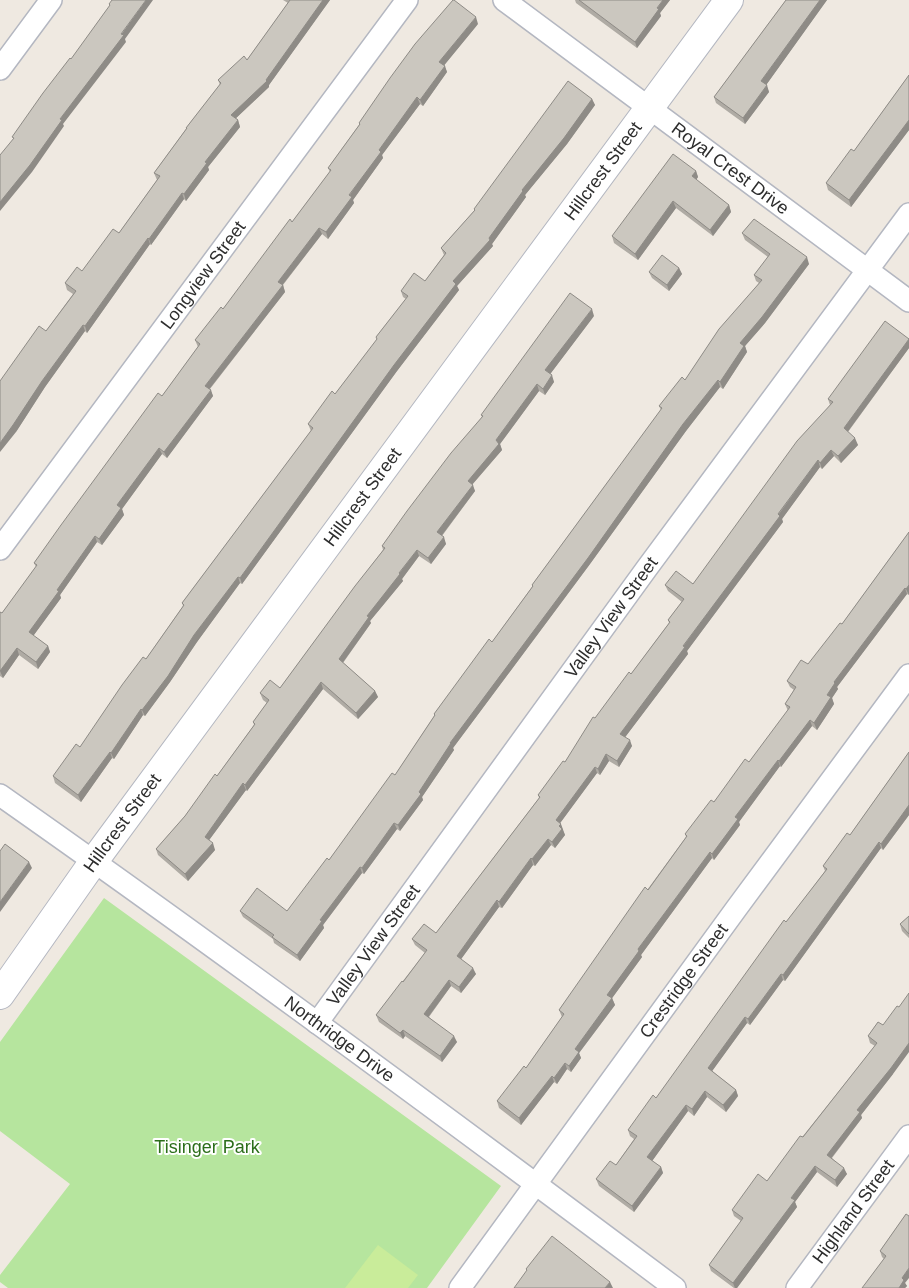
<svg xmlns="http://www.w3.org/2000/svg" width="909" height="1288" font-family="Arial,sans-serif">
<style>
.green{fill:#b6e59e}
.pitch{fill:#c9ec9a}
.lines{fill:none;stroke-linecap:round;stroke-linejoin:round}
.street-casing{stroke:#b4b7c1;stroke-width:24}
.secondary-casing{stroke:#b4b7c1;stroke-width:30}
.street{stroke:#fff;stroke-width:21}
.secondary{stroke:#fff;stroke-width:28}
.wall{fill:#afaba4}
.shaded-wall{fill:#8e8b86}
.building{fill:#cbc7bf;stroke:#8e8b86}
.labels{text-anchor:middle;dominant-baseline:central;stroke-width:4;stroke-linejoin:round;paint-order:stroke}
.street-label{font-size:18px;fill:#2e2e2e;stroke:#fff}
.park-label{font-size:18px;fill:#2c6e1b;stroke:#fff}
</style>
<rect width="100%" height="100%" fill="#efe9e1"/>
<!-- green -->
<path class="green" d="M104 898 501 1186 427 1288H8L0 1282V1275L70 1184 0 1131V1042Z"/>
<!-- pitch -->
<path class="pitch" d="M378 1245 418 1275 408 1288H345Z"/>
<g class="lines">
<defs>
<g id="street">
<path id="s1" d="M504 0 909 301"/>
<path d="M0 69 51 0"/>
<path id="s2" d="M0 549 407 0"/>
<path id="s3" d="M0 795C228 955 452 1121 675 1288"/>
<path id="s4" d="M317 1023 647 568 909 214"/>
<path id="s5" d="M460 1288 736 909 909 675"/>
<path id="s6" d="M797 1288 909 1136"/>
</g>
<g id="secondary">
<path id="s7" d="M0 995 94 861 729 0"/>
</g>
</defs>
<!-- street casing -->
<use href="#street" class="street-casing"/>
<!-- secondary casing -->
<use href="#secondary" class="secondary-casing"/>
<!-- street -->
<use href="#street" class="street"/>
<!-- secondary -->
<use href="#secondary" class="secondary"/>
</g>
<!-- wall -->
<path class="wall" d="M283 0H330L269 85V87L236 118 238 120 240 127 208 167 209 170 186 201 184 199 151 245 150 244 87 333 85 331 45 387 16 432 46 331 73 294 67 290 65 283 82 271 119 233 157 180 154 173 186 129V128L220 85 218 80 247 60 288 3Z
M575 0H670L660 13 661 16 637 48 576 3Z
M786 0H827L766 85 769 92 745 124 716 103 714 97Z
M478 24 444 65 447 72 423 106 420 104 382 155 383 158 353 200 354 203 328 239 322 234 283 285 285 292 210 389 213 396 167 458 162 454 122 509 124 515 102 545 97 542 60 595 61 598 33 636 48 646 50 652 38 669 19 655 3 678 0 676V612L2 613 36 567 34 563 162 396 198 347 195 340 223 309 292 222 330 172 328 168 359 125V123Z
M909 75V130L851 207 828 190 826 183 854 151Z
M592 99 595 105 567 144 525 195 526 197 492 244 493 246 457 286 459 290 397 371 242 584 240 583 197 642 170 682 145 716 143 715 114 759 112 758 81 802 55 783 53 776 80 747 146 659 183 606 182 603 311 431 308 424 335 394 377 340 376 337 406 299 403 297 401 291 425 281 444 255 441 248 474 211V209Z
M696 171 698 177 696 180 729 205 731 212 713 236 676 208 638 260 614 243 612 236Z
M742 233 809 264 765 323 745 346 747 352 723 389 720 387 686 431 590 564 453 748 454 750 422 797 423 800 400 831 397 829 364 874 362 873 323 925 324 928 300 961 274 943 273 939 243 917 240 911H287L329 860 395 775 434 716V714L492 642 532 587V585L661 410 659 406 685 380 759 283 756 281 754 275 768 257 745 240Z
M679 268 682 274 669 291 652 278 649 272Z
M594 316 550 374 554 382 545 395 539 391 500 444 502 450 472 485 475 491 442 536 446 544 431 564 419 556 402 579 403 581 370 621 371 623 343 663 375 691 378 697 358 719 323 689 247 791 246 790 209 840 215 850 188 881 158 855 156 849 185 816 217 776 254 725 253 722 267 703 263 700 260 693 280 688 383 550 382 546 482 417 481 415Z
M909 338V348L848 432 858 445 841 463 834 456 822 469 820 467 782 519 783 522 687 651 688 654 625 737 632 746 619 767 609 761 600 775 597 773 560 823 563 830V831L565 835 555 848 551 845 535 866 533 865 502 908 499 907 461 959 476 974 461 993 451 986 429 1017 457 1042 442 1062 405 1036 403 1039 379 1022 376 1015 425 953 415 945 412 939 436 933 539 798 538 795 565 762 595 718 631 674 669 623 668 620 682 602 668 591 665 585 693 584 830 405 828 399Z
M909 532V595L907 594 837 687 838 689 832 698 834 704 817 730 812 726 781 767 780 766 739 822 740 825 714 860 712 858 641 955 642 957 612 998 615 1005 579 1053 581 1058 571 1072 567 1069 557 1084 554 1082 521 1125 499 1108 497 1101 526 1068 562 1017 559 1010 686 837 685 834 749 762 788 711 785 704 794 690 790 687 787 681 808 664 842 624Z
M909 752V815L883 850 881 848 785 981 783 980 750 1025 747 1023 712 1071 736 1090 738 1096 726 1112 707 1097 694 1116 688 1111 652 1161 661 1167 663 1173 634 1212 599 1186 596 1179 616 1165 634 1139 630 1136 628 1130 656 1098 825 871 823 866 850 835Z
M909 916V938L902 931 900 924Z
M878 1022 893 1074 861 1115 862 1118 832 1158 847 1174 837 1187 817 1172 795 1202 797 1207 737 1288H734L711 1271 709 1265 741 1221 734 1216 732 1210 767 1181 875 1046 870 1043 868 1036Z
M906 1214 905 1283 907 1286 905 1288H863L884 1259 882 1257 880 1251Z"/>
<!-- shaded-wall -->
<path class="shaded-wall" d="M146 0H153L125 39 126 42 63 124 64 126 32 172 0 211V202Z
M323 0H330L269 85V87L233 121 231 115 266 80Z
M663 0H670L660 13 661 16 637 48 635 42Z
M820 0H827L764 88 761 81Z
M476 17 478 24 442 68 439 62Z
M445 66 447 72 423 106 420 100Z
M767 85 769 92 745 124 743 118Z
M417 97 420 104 382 155 383 158 353 200 354 203 328 239 326 232 379 150Z
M592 99 595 105 567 144 525 195 526 197 492 244 493 246 457 286 459 290 397 371 242 584 240 578 453 281 489 238 522 190Z
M238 120 240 127 208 167 209 170 186 201 184 194 205 162Z
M909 120V130L851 207 849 200Z
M696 171 698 177 694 183 692 176Z
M182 193 184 199 151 245 149 239Z
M673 201 676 208 638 260 635 254Z
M729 205 731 212 713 236 710 230Z
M319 228 322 234 280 288 278 282Z
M148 238 150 244 87 333 85 326Z
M807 257 809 264 765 323 745 346 747 352 723 389 720 382 740 343Z
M679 268 682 274 669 291 667 285Z
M283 285 285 292 207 392 205 386Z
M592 309 594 316 548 377 545 370Z
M83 325 85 331 45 387 16 432 0 452V443L42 381Z
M909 339V348L846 434 844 428Z
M552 375 554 382 545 395 543 389Z
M718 380 720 387 686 431 590 564 453 748 454 750 422 797 423 800 400 831 398 825 450 743 683 424Z
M537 384 539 391 500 444 502 450 470 487 468 481 496 440Z
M211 390 213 396 167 458 164 452Z
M855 438 858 445 841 463 838 456Z
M159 448 162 454 122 509 124 515 102 545 99 539 117 505Z
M831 450 834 456 822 469 820 463Z
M818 460 820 467 782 519 783 522 687 651 688 654 623 740 620 734Z
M473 485 475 491 439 539 437 532Z
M95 536 97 542 60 595 61 598 31 639 29 632 57 590Z
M444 537 446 544 431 564 428 558Z
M417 550 419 556 402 579 403 581 370 621 371 623 341 665 339 659 367 616Z
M238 577 240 583 197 642 170 682 145 716 142 710 194 635Z
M909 585V595L906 589Z
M905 588 907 594 837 687 838 689 832 698 834 704 817 730 814 723 834 682Z
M48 646 50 652 38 669 36 662Z
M17 648 19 655 3 678 0 671Z
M321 682 323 689 247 791 245 785Z
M375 691 378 697 358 719 356 713Z
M141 709 143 715 114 759 111 753Z
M810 720 812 726 781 767 779 761Z
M630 740 632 746 619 767 617 761Z
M110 752 112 758 81 802 78 795Z
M606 754 609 761 600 775 598 769Z
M778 760 780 766 739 822 740 825 714 860 712 854 735 817Z
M595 767 597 773 558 826 556 820Z
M243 783 246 790 207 843 205 837Z
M909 805V815L883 850 881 844Z
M394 823 397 829 364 874 362 868Z
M561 824 565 835 555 848 552 842 559 826Z
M548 839 551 845 535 866 532 859Z
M879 842 881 848 785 981 783 975Z
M213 843 215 850 188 881 185 874Z
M710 852 712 858 641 955 642 957 610 1001 607 995 638 949Z
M531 858 533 865 502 908 499 902Z
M29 862 32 868 0 912V902Z
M360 867 362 873 323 925 324 928 300 961 297 955 320 920Z
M497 900 499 907 459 962 457 956Z
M473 968 476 974 461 993 459 987Z
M781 974 783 980 750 1025 748 1019Z
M449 980 451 986 426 1020 424 1014Z
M612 998 615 1005 579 1053 581 1058 571 1072 569 1066 575 1049Z
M745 1017 747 1023 710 1074 708 1068Z
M403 1030 405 1036 403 1039 400 1033Z
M454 1036 457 1042 442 1062 440 1056Z
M909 1043V1052L893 1074 861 1115 862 1118 829 1161 827 1155 857 1110Z
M565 1063 567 1069 557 1084 554 1078Z
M552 1076 554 1082 521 1125 519 1118Z
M736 1090 738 1096 726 1112 723 1105Z
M705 1091 707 1097 694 1116 692 1109Z
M686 1105 688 1111 650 1164 647 1157Z
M815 1166 817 1172 795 1202 797 1207 737 1288H735L733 1283 791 1198Z
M661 1167 663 1173 634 1212 632 1206Z
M844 1168 847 1174 837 1187 835 1180Z
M909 1268V1278L905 1283 907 1286 905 1288H899L902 1278Z
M610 1282 613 1288H605Z"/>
<!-- building -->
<path class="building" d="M112 0H146L121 34 124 35 60 119 62 120 30 165 0 202V155L14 138 12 137 43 93 70 58 71 59 110 5 109 4Z
M290 0H323L266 80 267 81 231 115 238 120 205 162 207 163 184 194 182 193 149 239 148 238 85 326 83 325 42 381 13 425 0 443V381L39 326 46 331 76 291 65 283 77 267 82 271 113 229 119 233 160 176 154 173 187 128H186L221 83 218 80 244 56 247 60Z
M453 0H454L476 17 439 62 445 66 420 100 417 97 379 150 381 152 349 195 352 197 326 232 319 228 278 282 283 285 205 386 211 390 164 452 159 448 117 505 121 508 99 539 95 536 57 590 59 591 29 632 48 646 36 662 17 648 0 671V612L2 613 37 565 34 563 61 525 158 393 162 396 200 344 195 340 221 307 223 309 290 219 292 222 331 170 328 168 360 124 359 123 390 78 415 44Z
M579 0H663L657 8 659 9 635 42Z
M786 0H820L761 81 767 85 743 118 714 97Z
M909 75V120L849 200 826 183 851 149 854 151Z
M568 81 592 99 564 138 522 190 523 191 489 238 490 240 453 281 456 284 394 365 240 578 238 577 194 635 168 676 142 710 141 709 111 753 110 752 78 795 53 776 76 744 80 747 122 685 143 657 146 659 184 605 182 603 313 428 308 424 332 391 335 394 377 339 376 337 408 296 401 291 414 273 425 281 446 253 441 248 475 210 474 209Z
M673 154 696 171 692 176 729 205 710 230 673 201 635 254 612 236Z
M754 219 807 257 762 317 740 343 744 346 720 382 718 380 683 424 588 558 450 743H451L419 792 421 794 398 825 394 823 362 868 360 867 320 920 322 921 297 955 272 937 274 935 240 911 257 888 287 911 327 858 329 860 392 773 395 775 435 715 434 714 489 639 492 642 533 586 532 585 662 408 659 406 682 377 685 380 719 329 762 280 754 275 770 254 742 233Z
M662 255 679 268 667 285 649 272Z
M570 293 592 309 545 370 552 375 543 389 537 384 496 440 499 444 468 481 473 485 437 532 444 537 428 558 417 550 399 573 400 574 367 616 369 617 339 659 375 691 356 713 321 682 245 785 243 783 205 837 213 843 185 874 156 849 185 816 215 774 217 776 255 724 253 722 269 700 260 693 270 680 280 688 355 586 385 548 382 546 407 511 451 453 483 416 481 415Z
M885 321 909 339 844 428 855 438 838 456 831 450 820 463 818 460 778 514 780 516 683 646 685 647 620 734 630 740 617 761 606 754 598 769 595 767 556 820 561 824 559 826 562 829 552 842 548 839 532 859 531 858 499 902 497 900 457 956 473 968 459 987 449 980 424 1014 454 1036 440 1056 403 1030 400 1033 376 1015 402 981 403 982 427 950 412 939 424 924 436 933 540 797 538 795 563 761 565 762 593 717 595 718 629 672 631 674 670 622 668 620 684 599 665 585 676 571 693 584 797 441 833 402 828 399Z
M909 532V585L906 589 905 588 834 682 835 683 827 695 831 697 814 723 810 720 779 761 778 760 735 817 738 819 712 854 710 852 638 949 639 951 607 995 612 998 575 1049 579 1052 569 1066 565 1063 554 1078 552 1076 519 1118 497 1101 524 1066 526 1068 564 1014 559 1010 645 887 648 890 687 836 685 834 711 800 714 802 745 759 749 762 790 707 785 704 796 687 787 681 801 660 808 664 840 623 842 624Z
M909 752V805L881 844 879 842 783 975 781 974 748 1019 745 1017 708 1068 736 1090 723 1105 705 1091 692 1109 686 1105 647 1157 661 1167 632 1206 596 1179 610 1161 616 1165 637 1136 628 1130 653 1095 656 1098 784 920 786 922 827 869 823 866 847 833 850 835Z
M5 844 29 862 0 902V851Z
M909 916V934L900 924Z
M909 993V1043L891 1068 857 1110 860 1112 827 1155 844 1168 835 1180 815 1166 791 1198 795 1200 733 1283 709 1265 743 1218 732 1210 758 1174 767 1181 800 1136 803 1137 877 1043 868 1036 878 1022 883 1025 897 1006 899 1007Z
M906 1214 909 1216V1268L902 1278 904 1280 899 1288H862L886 1256 880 1251Z
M552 1236 610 1282 605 1288H514L527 1270 526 1269Z"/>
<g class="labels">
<!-- street labels -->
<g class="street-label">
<text stroke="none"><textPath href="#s1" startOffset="282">Royal Crest Drive</textPath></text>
<text stroke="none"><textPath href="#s7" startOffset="1021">Hillcrest Street</textPath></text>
<text stroke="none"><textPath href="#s2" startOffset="341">Longview Street</textPath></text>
<text stroke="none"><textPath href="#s7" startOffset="616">Hillcrest Street</textPath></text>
<text stroke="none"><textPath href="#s4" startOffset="501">Valley View Street</textPath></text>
<text stroke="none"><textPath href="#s7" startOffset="211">Hillcrest Street</textPath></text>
<text stroke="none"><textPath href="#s4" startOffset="96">Valley View Street</textPath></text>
<text stroke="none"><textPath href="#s5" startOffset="380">Crestridge Street</textPath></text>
<text stroke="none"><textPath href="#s3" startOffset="418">Northridge Drive</textPath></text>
<text stroke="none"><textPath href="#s6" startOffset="95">Highland Street</textPath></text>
</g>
<!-- park labels -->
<g class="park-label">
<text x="207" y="1147">Tisinger Park</text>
</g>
</g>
</svg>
